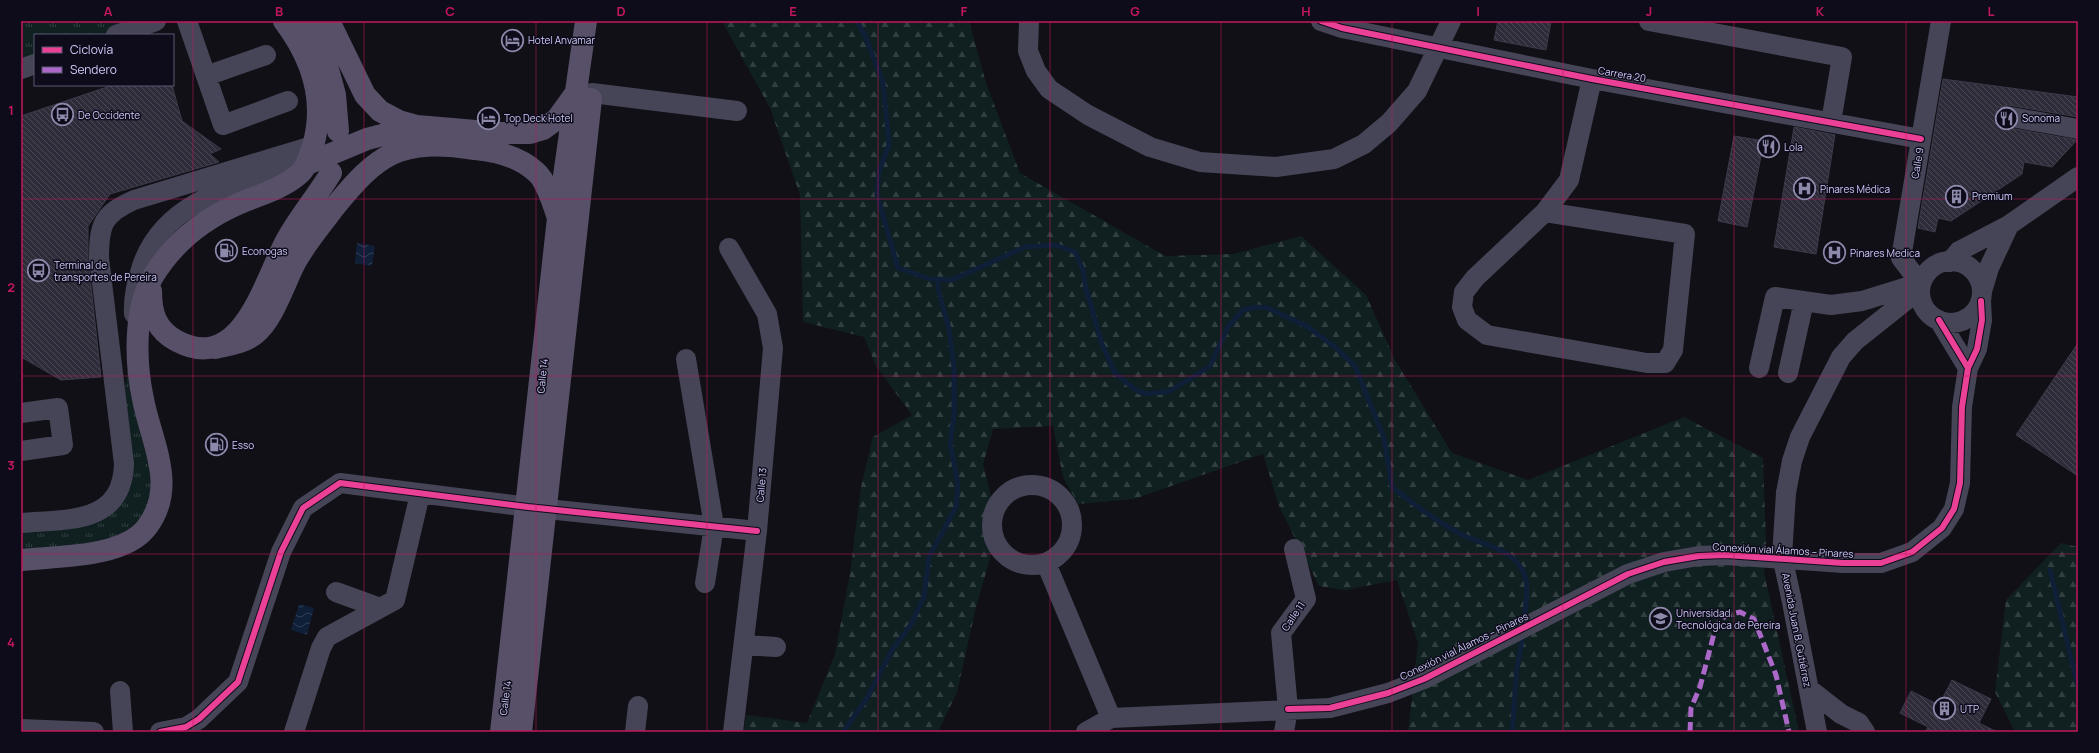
<svg xmlns="http://www.w3.org/2000/svg" width="2099" height="753" font-family="Manrope,sans-serif">
<style>
.grass{fill:url(#grass-tufts)}
.forest{fill:url(#forest-firs)}
.water{fill:url(#water-waves)}
.lines{fill:none;stroke-linecap:round;stroke-linejoin:round}
.stream{stroke:#0f1f38;stroke-width:5}
.building{fill:url(#building-back-hatch);stroke:#3c3a4a}
.minor{stroke:#454557;stroke-width:20}
.major{stroke:#584f68;stroke-width:22}
.minor-bridge{stroke:#454557;stroke-width:20}
.quiet{stroke:#ac68c9;stroke-width:5;stroke-dasharray:10 5;stroke-linecap:butt}
.cycleway-casing{stroke:#0e0c1a;stroke-width:8}
.cycleway{stroke:#ea4096;stroke-width:6}
.grid{fill:none;stroke:#c2185b;stroke-width:1;stroke-opacity:0.55}
.labels{text-anchor:middle;dominant-baseline:central;stroke-width:3;stroke-linejoin:round;paint-order:stroke}
.poi-label{font-size:10px;fill:#cfcafa;stroke:#0e0c1a;text-anchor:start}
.street-label{font-size:10px;fill:#cfcafa;stroke:#0e0c1a}
.neatline{fill:none;stroke:#c2185b;stroke-width:1.5}
.grid-label{font-size:13px;text-anchor:middle;font-weight:bold;fill:#c2185b}
</style>
<defs>
<pattern id="grass-tufts" width="24" height="20" patternUnits="userSpaceOnUse"><rect width="24" height="20" fill="#102020"/><path d="M3 7l-1-3M5 7V3M7 7l1-3M15 17l-1-3M17 17v-4M19 17l1-3" fill="none" stroke="#323f41"/></pattern>
<pattern id="forest-firs" width="22" height="20" patternUnits="userSpaceOnUse"><rect width="22" height="20" fill="#102020"/><path d="M5 1l3.5 6h-7zM16 11l3.5 6h-7z" fill="#323f41"/></pattern>
<pattern id="water-waves" width="16" height="10" patternUnits="userSpaceOnUse"><rect width="16" height="10" fill="#0f1f38"/><path d="M0 5q4-4 8 0t8 0" fill="none" stroke="#313e56"/></pattern>
<pattern id="building-back-hatch" width="6" height="6" patternUnits="userSpaceOnUse"><rect width="6" height="6" fill="#2e2c39"/><path d="M-1 5l2 2M0 0l6 6M5-1l2 2" fill="none" stroke="#4b4957"/></pattern>
</defs>
<rect width="100%" height="100%" fill="#101016"/>
<!-- grass -->
<path class="grass" d="M21 21H156L116 35H35V64L21 69Z
M133 336 161 465 137 537 21 560V523L111 503 119 427Z"/>
<!-- forest -->
<path class="forest" d="M720 21H969L986 83 1020 173 1165 256 1233 254 1301 236 1366 295 1395 360 1452 453 1528 480 1684 417 1763 458 1766 546 1764 572 1799 732H1408L1418 643 1397 580 1345 590 1319 586 1279 506 1263 454 1134 499 1078 504 1063 477 1053 426 993 429 983 465 994 507 990 559 976 607 957 692 938 732H744L746 715 807 723 835 654 850 574 861 487 873 437 912 415 876 366 864 337 803 322 800 195 770 108 723 23Z
M2061 543 2078 547V732H2015L1995 692 2006 600Z"/>
<!-- water -->
<path class="water" d="M357 243 375 246 372 266 355 263Z
M299 604 314 608 307 635 291 630Z"/>
<g class="lines">
<!-- stream -->
<path class="stream" d="M857 21 866 38 883 82 889 145 879 171 877 194 898 268 930 279 952 280 1025 247 1055 245 1075 252 1083 270 1086 289 1102 344 1115 373 1137 391 1148 394 1170 391 1210 366 1228 327 1243 310 1257 307 1268 308 1308 327 1336 348 1355 366 1384 438 1392 487C1415 505 1438 523 1463 535 1483 545 1512 549 1523 571 1531 587 1524 606 1525 622
M2050 570 2078 687
M843 732 867 698 892 650 910 626 924 597 929 557 956 507 958 484 950 443 954 415V367L949 329 938 289V279
M1512 732 1517 668 1523 634"/>
</g>
<!-- building -->
<path class="building" d="M1498 21H1551L1546 50 1494 40Z
M1943 79 2078 97V117L2008 105 1998 108 1995 114 1998 124 2004 127 2077 140 2052 167 2024 162 2022 174 1951 221 1938 218 1935 232 1918 228Z
M113 85H172L182 121 221 149 210 154 219 162 110 194 88 226V259L101 377 61 380 21 357V116Z
M1794 127 1835 135 1816 254 1774 247Z
M1734 136 1764 141 1747 227 1718 221Z
M2078 343V476L2016 435Z
M1952 680 1991 699 1979 723 1997 732H1925L1928 727 1900 713 1911 691 1939 705Z"/>
<g class="lines">
<!-- minor -->
<path class="minor" d="M187 21 223 125 288 101
M1029 21 1028 51 1036 71 1049 89 1088 115 1150 147 1200 162 1276 167 1334 159 1364 144 1389 123 1417 91 1451 21
M1321 21 1342 28 1592 79 1921 139
M1649 21 1842 57 1831 122
M116 35 156 21
M21 69 35 64
M206 76 266 55
M592 93 737 111
M2006 116 2078 129
M1545 212 1685 234 1673 350 1665 363H1647L1487 335 1467 320 1462 307 1464 292 1475 278 1545 212 1569 180 1592 79
M729 248 767 314 773 348 757 531 733 732
M1920 292a31 31 0 1 1 62 0a31 31 0 1 1-62 0Z
M1950 262 1959 251 2009 225 2078 177
M1920 283 1901 258 1941 21
M1982 291 1989 268 2009 225
M134 314C133 297 137 282 142 266 166 196 245 184 307 164
M1939 320 1968 368
M686 359 714 526 705 583
M1759 368 1775 297 1831 305 1862 301 1920 283
M1788 373 1804 301
M21 413 58 408 63 445 21 451
M992 525a40 40 0 1 1 80 0a40 40 0 1 1-80 0Z
M1786 493 1792 461 1800 437 1841 357 1855 341 1919 290
M21 523C67 519 122 525 124 464L99 258C99 224 103 214 134 200L312 146
M1046 563 1111 718
M336 592 380 608
M1791 597 1817 732
M744 645 776 647
M1809 689 1841 714 1859 723 1865 732
M120 691 123 732
M21 729 94 732
M160 732 186 727 199 719 238 682 281 552 303 508 340 483 528 507 757 531
M294 732 321 648 327 637 395 600 420 494
M635 732 638 706
M1086 732 1111 718 1330 708 1388 693 1424 679 1628 574 1664 562 1699 556 1726 555 1843 563H1881L1912 552 1942 528 1954 509 1960 483 1962 407 1968 368 1977 349 1982 320 1981 301
M1284 732 1288 709 1281 633 1306 599 1294 549"/>
<!-- major -->
<path class="major" d="M307 21 326 62 335 95 338 131
M329 21 365 95 380 111 399 121 417 126 499 133H530L543 129 557 119 575 94
M307 164 367 139 417 126
M151 291C151 313 156 330 177 341 242 375 264 281 287 239 300 216 317 196 331 173
M215 348C229 345 244 343 255 334 273 320 284 284 295 263 305 244 320 227 333 209 379 152 400 138 475 149 496 151 520 157 536 172 546 180 554 206 558 218
M21 560C57 556 124 558 147 527 178 486 151 442 143 399 135 362 134 311 152 278 172 244 202 220 238 204 258 195 280 190 298 175 307 168 309 157 313 146 326 101 312 58 284 21
M501 732 558 218 586 21
M521 732 591 99"/>
<!-- minor-bridge -->
<path class="minor-bridge" d="M1786 493 1782 556 1791 597"/>
<!-- quiet -->
<path class="quiet" d="M1690 732 1691 708 1700 687 1716 626 1725 616 1740 612 1754 619 1776 675 1789 732"/>
<defs>
<path id="cycleway" d="M1321 21 1342 28 1592 79 1921 139
M1939 320 1968 368
M1288 709 1330 708 1388 693 1424 679 1628 574 1664 562 1699 556 1726 555 1843 563H1881L1912 552 1942 528 1954 509 1960 483 1962 407 1968 368 1977 349 1982 320 1981 301
M160 732 186 727 199 719 238 682 281 552 303 508 340 483 528 507 757 531"/>
</defs>
<!-- cycleway casing -->
<use href="#cycleway" class="cycleway-casing"/>
<!-- cycleway -->
<use href="#cycleway" class="cycleway"/>
</g>
<!-- grid -->
<path class="grid" d="M193 21V732M364 21V732M536 21V732M707 21V732M878 21V732M1050 21V732M1221 21V732M1392 21V732M1563 21V732M1734 21V732M1906 21V732M21 199H2078M21 376H2078M21 554H2078"/>
<!-- icons -->
<defs>
<symbol id="hotel-ring" viewBox="-11 -11 22 22"><circle r="9.5" fill="#0e0c1a" stroke="#8c89aa" stroke-width="1.5"/><path d="M-6-4.5h1.5V1H6V5H4.5V3h-9V5H-6ZM-4 0a1.8 1.8 0 1 1 3.6 0ZM.5 0V-2.5h3Q6-2.5 6 0Z" fill="#8c89aa"/></symbol>
<symbol id="bus-ring" viewBox="-11 -11 22 22"><circle r="9.5" fill="#0e0c1a" stroke="#8c89aa" stroke-width="1.5"/><path d="M-5-6H5V4H4V6H2V4H-2V6H-4V4H-5ZM-3.5-4V0h7V-4ZM-3.5 1.2v1.5H-2V1.2ZM2 1.2v1.5H3.5V1.2Z" fill="#8c89aa"/></symbol>
<symbol id="restaurant-ring" viewBox="-11 -11 22 22"><circle r="9.5" fill="#0e0c1a" stroke="#8c89aa" stroke-width="1.5"/><path d="M-5-6h1v4h1v-4h1v4h1v-4h1v5L-1.5 .5V6h-2V.5L-5-1ZM5-6V6H3V1.5H1.5Q1.5-4 5-6Z" fill="#8c89aa"/></symbol>
<symbol id="hospital-ring" viewBox="-11 -11 22 22"><circle r="9.5" fill="#0e0c1a" stroke="#8c89aa" stroke-width="1.5"/><path d="M-5-5h3v3.5h4V-5h3V5h-3V1.5h-4V5h-3Z" fill="#8c89aa"/></symbol>
<symbol id="building-ring" viewBox="-11 -11 22 22"><circle r="9.5" fill="#0e0c1a" stroke="#8c89aa" stroke-width="1.5"/><path d="M-4-6H4V6H1V3H-1V6H-4ZM-2.5-4.3h1.7v1.8h-1.7ZM.8-4.3h1.7v1.8H.8ZM-2.5-1h1.7V.8h-1.7ZM.8-1h1.7V.8H.8Z" fill="#8c89aa"/></symbol>
<symbol id="fuel-ring" viewBox="-11 -11 22 22"><circle r="9.5" fill="#0e0c1a" stroke="#8c89aa" stroke-width="1.5"/><path d="M-5.5-6h7V0h2V4h1.3V-2.5L3-4.5l.8-.8L6-3V5H2.5V1h-1V6h-7ZM-4.2-4.7v3.2H.2V-4.7Z" fill="#8c89aa"/></symbol>
<symbol id="university-ring" viewBox="-11 -11 22 22"><circle r="9.5" fill="#0e0c1a" stroke="#8c89aa" stroke-width="1.5"/><path d="M0-5L7-2L0 1L-7-2ZM-4 1L0 2.5L4 1V4Q0 6-4 4Z" fill="#8c89aa"/></symbol>
</defs>
<g fill-rule="evenodd">
<use href="#hotel-ring" x="500" y="28" width="25" height="25"/>
<use href="#bus-ring" x="50" y="102" width="25" height="25"/>
<use href="#hotel-ring" x="476" y="106" width="25" height="25"/>
<use href="#restaurant-ring" x="1994" y="106" width="25" height="25"/>
<use href="#restaurant-ring" x="1756" y="134" width="25" height="25"/>
<use href="#hospital-ring" x="1792" y="176" width="25" height="25"/>
<use href="#building-ring" x="1944" y="184" width="25" height="25"/>
<use href="#fuel-ring" x="214" y="238" width="25" height="25"/>
<use href="#hospital-ring" x="1822" y="240" width="25" height="25"/>
<use href="#bus-ring" x="26" y="258" width="25" height="25"/>
<use href="#fuel-ring" x="204" y="432" width="25" height="25"/>
<use href="#university-ring" x="1648" y="606" width="25" height="25"/>
<use href="#building-ring" x="1932" y="696" width="25" height="25"/>
</g>
<g class="labels">
<!-- poi labels -->
<g class="poi-label">
<text x="528" y="40">Hotel Anvamar</text>
<text x="78" y="115">De Occidente</text>
<text x="504" y="118">Top Deck Hotel</text>
<text x="2022" y="118">Sonoma</text>
<text x="1784" y="147">Lola</text>
<text x="1820" y="189">Pinares Médica</text>
<text x="1972" y="196">Premium</text>
<text x="242" y="251">Econogas</text>
<text x="1850" y="253">Pinares Medica</text>
<text x="54" y="265">Terminal de<tspan x="54" dy="12">transportes de Pereira</tspan></text>
<text x="232" y="445">Esso</text>
<text x="1676" y="613">Universidad<tspan x="1676" dy="12">Tecnológica de Pereira</tspan></text>
<text x="1960" y="709">UTP</text>
</g>
<!-- street labels -->
<g class="street-label">
<text transform="translate(1622 74) rotate(10)">Carrera 20</text>
<text transform="translate(1917 163) rotate(-80)">Calle 9</text>
<text transform="translate(542 376) rotate(-84)">Calle 14</text>
<text transform="translate(761 485) rotate(-85)">Calle 13</text>
<text transform="translate(1783 550) rotate(3)">Conexión vial Álamos – Pinares</text>
<text transform="translate(1293 616) rotate(-56)">Calle 11</text>
<text transform="translate(1797 630) rotate(79)">Avenida Juan B. Gutiérrez</text>
<text transform="translate(1464 646) rotate(-26)">Conexión vial Álamos – Pinares</text>
<text transform="translate(505 698) rotate(-83)">Calle 14</text>
</g>
</g>
<!-- border -->
<rect width="2099" height="753" fill="none" stroke="#0e0c1a" stroke-width="44"/>
<!-- legend -->
<rect x="34" y="34" width="140" height="52" fill="#0e0c1a" stroke="#5b5874"/>
<rect x="42" y="47" width="20" height="6" fill="#ea4096" stroke="#5b5874"/>
<text x="70" y="54" font-size="12" fill="#cfcafa">Ciclovía</text>
<rect x="42" y="67" width="20" height="6" fill="#ac68c9" stroke="#5b5874"/>
<text x="70" y="74" font-size="12" fill="#cfcafa">Sendero</text>
<rect x="22" y="22" width="2055" height="709" class="neatline"/>
<g class="grid-label">
<text x="108" y="16">A</text>
<text x="279" y="16">B</text>
<text x="450" y="16">C</text>
<text x="621" y="16">D</text>
<text x="793" y="16">E</text>
<text x="964" y="16">F</text>
<text x="1135" y="16">G</text>
<text x="1306" y="16">H</text>
<text x="1478" y="16">I</text>
<text x="1649" y="16">J</text>
<text x="1820" y="16">K</text>
<text x="1991" y="16">L</text>
<text x="11" y="115">1</text>
<text x="11" y="292">2</text>
<text x="11" y="470">3</text>
<text x="11" y="647">4</text>
</g>
</svg>
